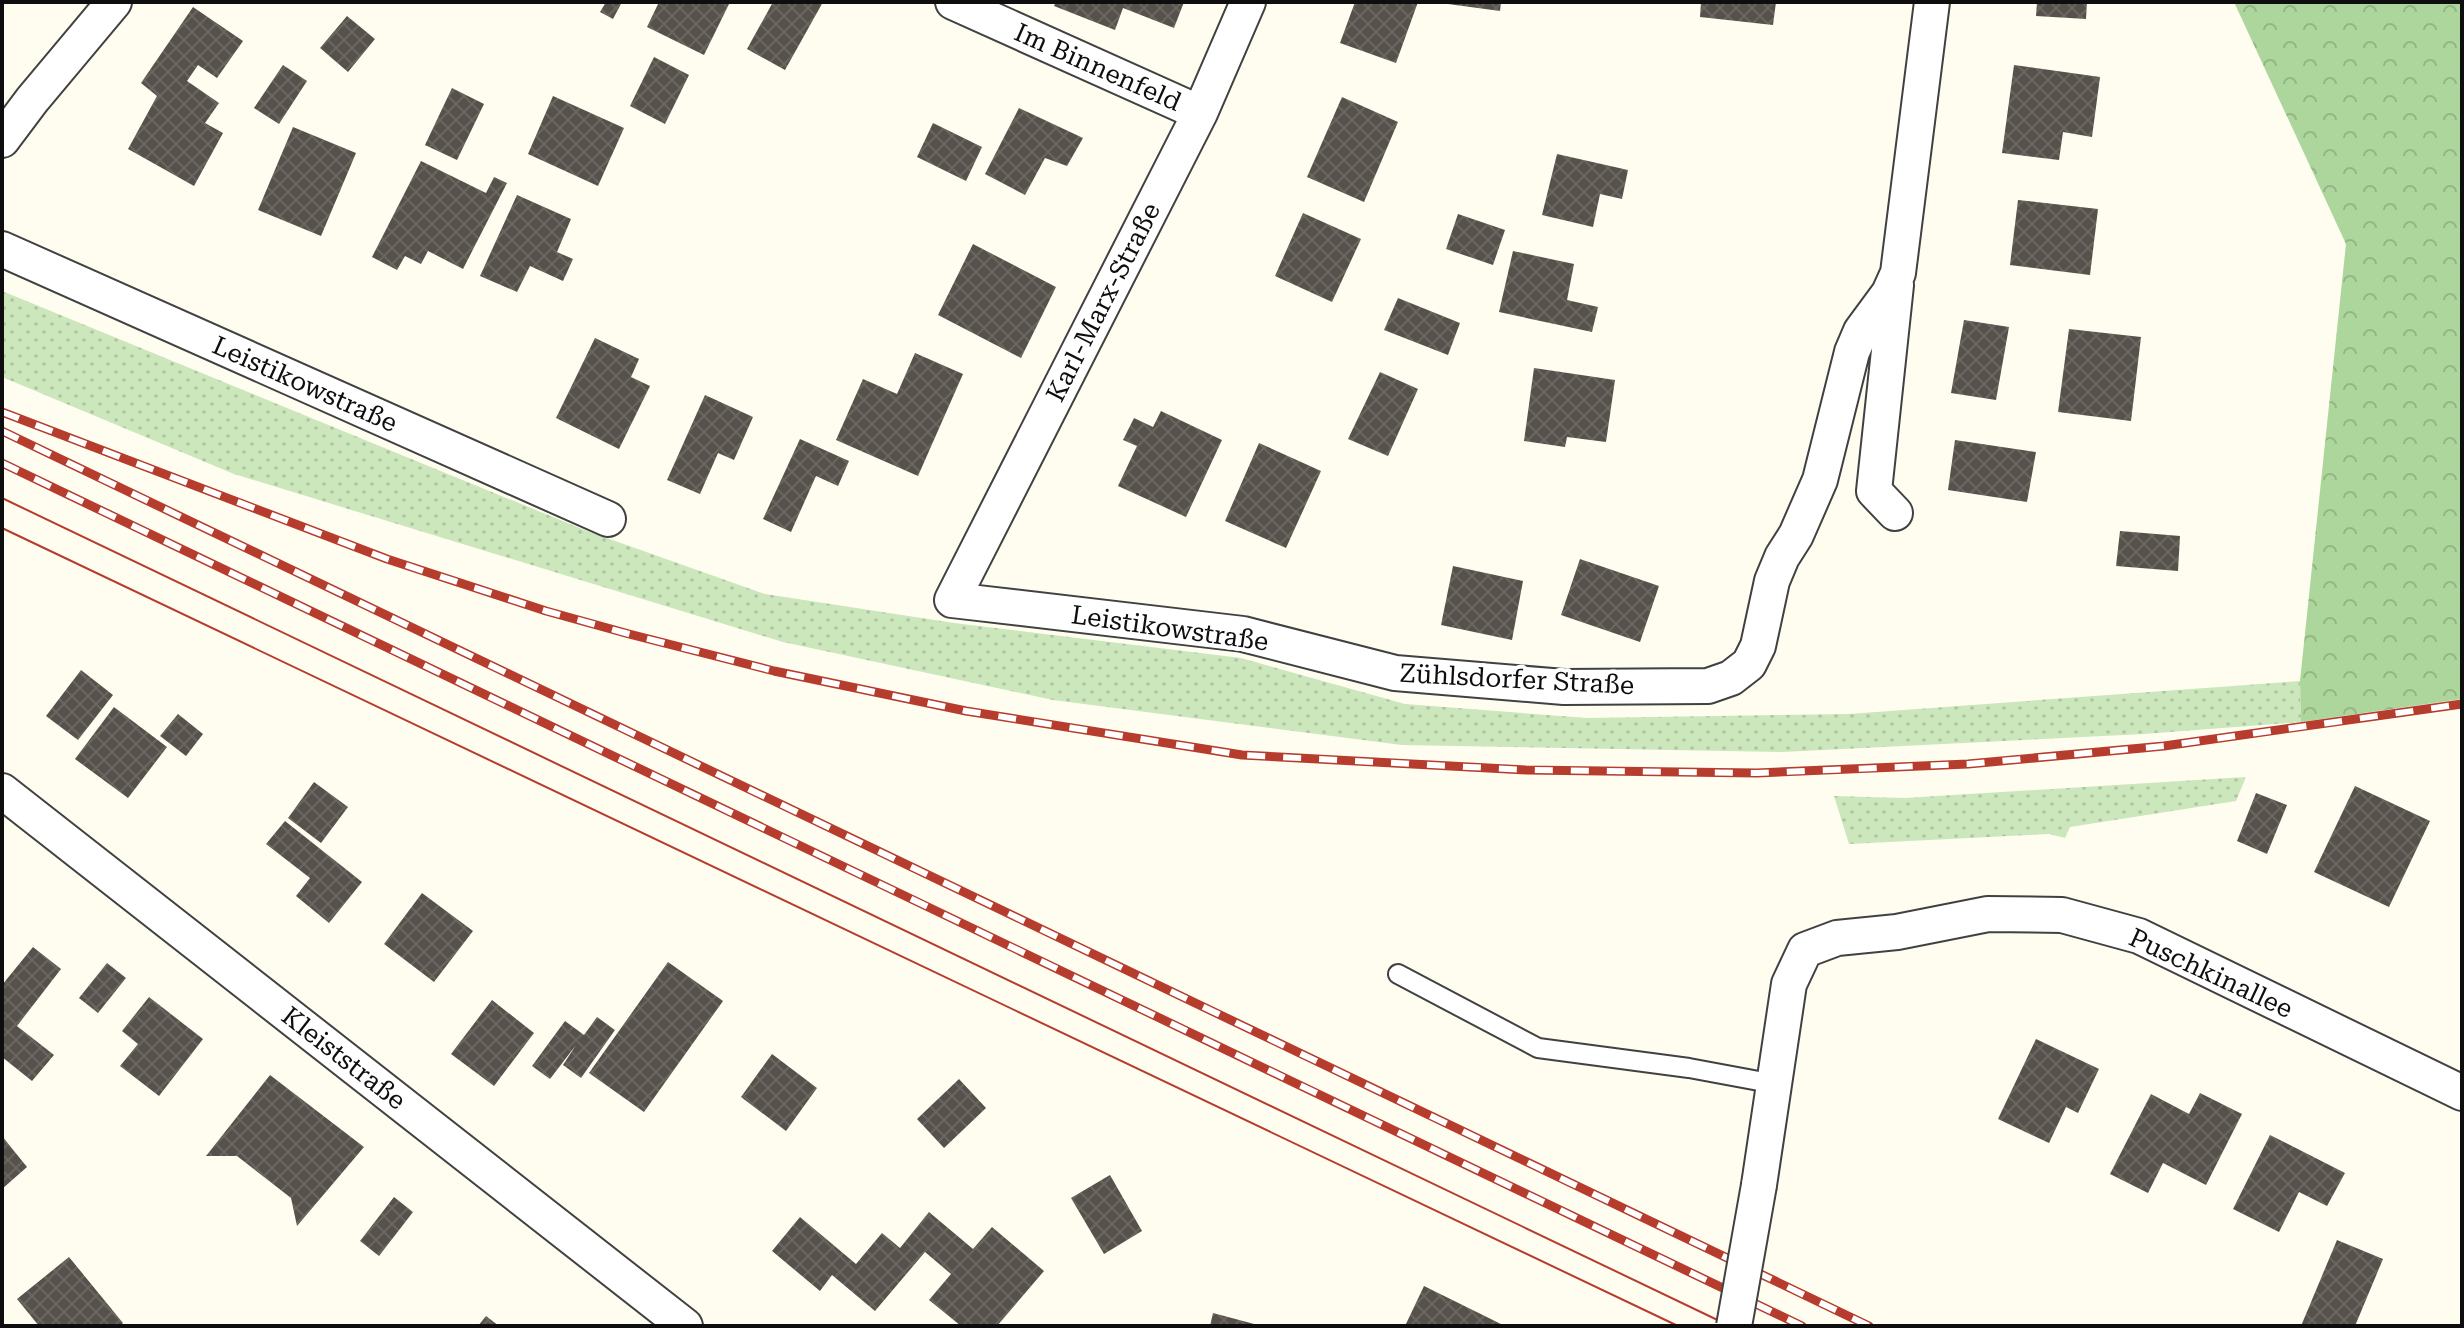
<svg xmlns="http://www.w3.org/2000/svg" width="2464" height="1328" font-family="'Roboto Serif',serif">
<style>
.grass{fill:url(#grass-dots)}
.forest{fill:url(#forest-crowns)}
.building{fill:url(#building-cross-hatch)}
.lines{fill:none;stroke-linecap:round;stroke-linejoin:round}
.service-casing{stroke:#414141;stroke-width:22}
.minor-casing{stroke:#414141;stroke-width:38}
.service{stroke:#fff;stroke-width:18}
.minor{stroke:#fff;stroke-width:34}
.tram{stroke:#b63c2e;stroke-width:2}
.rail-casing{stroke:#b63c2e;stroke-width:9}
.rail{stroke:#fff;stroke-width:6;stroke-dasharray:18;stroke-linecap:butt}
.minor-bridge-casing{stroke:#414141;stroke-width:38;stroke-linecap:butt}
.minor-bridge{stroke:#fff;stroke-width:34}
.labels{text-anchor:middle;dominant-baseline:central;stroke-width:8;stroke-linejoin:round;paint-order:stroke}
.street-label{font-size:26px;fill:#0e0e0e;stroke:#fff}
</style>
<defs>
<pattern id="grass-dots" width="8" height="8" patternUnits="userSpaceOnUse" patternTransform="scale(2)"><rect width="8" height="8" fill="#cbe7bb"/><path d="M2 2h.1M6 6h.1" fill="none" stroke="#adc5a0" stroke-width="1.8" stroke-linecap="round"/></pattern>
<pattern id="forest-crowns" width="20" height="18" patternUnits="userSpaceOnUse" patternTransform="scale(2)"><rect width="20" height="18" fill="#acd69b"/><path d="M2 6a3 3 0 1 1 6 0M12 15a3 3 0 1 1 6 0" fill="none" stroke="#93b684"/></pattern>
<pattern id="building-cross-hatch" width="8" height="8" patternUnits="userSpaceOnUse" patternTransform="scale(2)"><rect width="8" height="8" fill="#56514b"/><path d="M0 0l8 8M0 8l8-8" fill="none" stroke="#696561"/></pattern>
</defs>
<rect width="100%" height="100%" fill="#fefdef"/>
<!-- grass -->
<path class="grass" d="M2 291 587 531 765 594 954 623 1241 658 1405 704 1587 718 1849 714 2300 681 2301 722 2144 734 1782 752 1402 745 1053 700 783 642 234 474 2 377Z
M2246 777 2236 801 2070 827 2065 838 2049 834 1849 844 1834 796 1905 798Z"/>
<!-- forest -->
<path class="forest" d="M2234 2H2462V699L2301 722 2300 681 2346 244Z"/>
<!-- building -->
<path class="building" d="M606 2H622L613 19 600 12Z
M659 2H730L704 55 647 27Z
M773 2H823L785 70 747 49Z
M1056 2H1184L1174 28 1123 8 1115 30 1054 6Z
M1355 2H1418L1396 63 1340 43Z
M1448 2H1501L1500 11 1448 4Z
M1701 2H1776L1773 25 1700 17Z
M2037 2H2087L2086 19 2036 16Z
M193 7 243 41 217 78 198 65 187 81 219 103 205 123 223 133 194 186 128 149 157 96 141 83Z
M347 16 375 39 348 72 320 48Z
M654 57 689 75 665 124 630 106Z
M283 65 307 81 279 124 254 108Z
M2014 65 2100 77 2092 137 2063 132 2059 160 2002 153Z
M452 88 484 104 457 160 425 145Z
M553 96 624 128 598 186 528 154Z
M1342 97 1398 122 1364 202 1307 177Z
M1019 108 1083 138 1067 166 1045 158 1025 195 985 174Z
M933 123 982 147 966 181 917 157Z
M293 127 356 153 321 236 258 210Z
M1557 154 1628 170 1622 199 1600 194 1593 227 1542 215Z
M421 161 486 193 494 177 507 183 463 269 428 251 421 264 405 256 397 270 372 257Z
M517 195 571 219 557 252 573 259 563 281 530 266 517 292 480 276Z
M2018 200 2098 209 2090 275 2010 265Z
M1303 213 1361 239 1332 302 1275 276Z
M1458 214 1505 230 1493 265 1446 249Z
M973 244 1056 287 1021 358 938 315Z
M1513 251 1574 264 1567 300 1598 307 1592 332 1499 312Z
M1398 298 1460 323 1448 355 1384 330Z
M1964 320 2009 327 1996 400 1951 393Z
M2069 329 2141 337 2131 421 2058 412Z
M595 338 639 359 631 377 650 386 619 449 556 418Z
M915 353 963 374 918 476 836 440 863 379 897 394Z
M1534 368 1615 380 1606 442 1567 437 1565 447 1524 441Z
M1380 372 1418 389 1388 456 1348 439Z
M705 395 753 417 734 460 718 453 700 494 667 480Z
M1161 411 1222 440 1186 517 1118 486 1137 446 1123 440 1134 418 1153 427Z
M800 439 849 461 838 486 816 476 791 532 763 519Z
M1955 440 2036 452 2027 502 1948 490Z
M1259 443 1321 471 1286 548 1225 521Z
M2120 531 2180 536 2178 571 2116 566Z
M1580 559 1659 586 1640 642 1561 615Z
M1453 566 1523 581 1512 640 1441 625Z
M81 670 113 695 78 740 46 716Z
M114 707 167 747 128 798 75 759Z
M178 714 203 734 186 756 160 736Z
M314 782 348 807 321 843 288 818Z
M2355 786 2430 821 2389 907 2314 872Z
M2256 793 2287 805 2267 854 2237 841Z
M285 821 362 882 329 923 296 896 310 878 266 844Z
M422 893 473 931 434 982 384 944Z
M33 947 61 969 17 1026 54 1055 32 1081 2 1057V985Z
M668 962 723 1001 644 1112 589 1073Z
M107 963 126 978 98 1013 79 998Z
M149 997 203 1039 159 1096 120 1066 138 1044 122 1031Z
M492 1000 534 1033 494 1086 451 1054Z
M597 1017 615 1030 581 1078 563 1065 576 1045 550 1079 532 1066 565 1021 584 1035Z
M2036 1039 2099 1069 2078 1113 2066 1107 2049 1143 1998 1119Z
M772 1054 817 1088 786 1131 741 1097Z
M270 1075 364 1147 297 1226 291 1198 237 1156H206Z
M959 1079 986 1108 944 1148 917 1119Z
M2200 1093 2242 1114 2206 1185 2163 1163 2148 1193 2110 1174 2151 1094 2189 1114Z
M2270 1135 2345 1173 2327 1206 2299 1192 2279 1232 2233 1209Z
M2 1136 27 1167 2 1189Z
M1110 1175 1142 1231 1104 1254 1071 1198Z
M394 1197 413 1212 379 1256 360 1241Z
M929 1212 973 1249 992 1227 1044 1271 997 1326H961L929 1300 951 1274 925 1252 875 1311 832 1275 820 1291 772 1251 800 1217 856 1264 882 1233 900 1248Z
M2337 1240 2383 1259 2355 1326H2301Z
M69 1257 123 1323 120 1326H39L17 1299Z
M1424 1286 1505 1326H1405Z
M1213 1313 1258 1325V1326H1210Z
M486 1316 499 1326H478Z"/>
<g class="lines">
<defs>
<path id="service" d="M1398 974 1538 1048 1689 1068 1775 1084"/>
<path id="minor" d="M953 2 1200 113
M1248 2 1200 113 952 600 1243 634 1395 673 1564 687 1708 686 1731 678 1749 664 1758 646 1772 581 1782 557 1796 535 1820 480 1852 352 1861 331 1889 293 1898 273 1932 2
M2 140 32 100 114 2
M2 249 608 519
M1895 513 1874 491 1896 285
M2 791 685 1326
M1759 1185 1789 984 1805 950 1837 938 1897 932 1988 914 2062 915 2139 936 2462 1093"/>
</defs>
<!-- service casing -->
<use href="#service" class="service-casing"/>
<!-- minor casing -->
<use href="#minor" class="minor-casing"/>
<!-- service -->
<use href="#service" class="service"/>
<!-- minor -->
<use href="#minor" class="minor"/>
<!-- tram -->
<path class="tram" d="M2 498 1730 1326
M2 528 1678 1326"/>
<defs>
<path id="rail" d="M2 412 387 559 546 611 629 634 774 671 966 711 1242 755 1526 770 1757 773 1968 764 2164 746 2462 704
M2 431 1869 1326
M2 463 1802 1326"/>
</defs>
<!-- rail casing -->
<use href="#rail" class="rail-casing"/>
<!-- rail -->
<use href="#rail" class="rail"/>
<defs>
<path id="minor-bridge" d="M1734 1326 1759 1185"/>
</defs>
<!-- minor-bridge casing -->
<use href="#minor-bridge" class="minor-bridge-casing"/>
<!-- minor-bridge -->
<use href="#minor-bridge" class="minor-bridge"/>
</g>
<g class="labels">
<!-- street labels -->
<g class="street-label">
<text transform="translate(1098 67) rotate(24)">Im Binnenfeld</text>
<text transform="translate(1103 302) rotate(-63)">Karl-Marx-Straße</text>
<text transform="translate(305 384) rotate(24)">Leistikowstraße</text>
<text transform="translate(1170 628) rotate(8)">Leistikowstraße</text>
<text transform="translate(1517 679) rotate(3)">Zühlsdorfer Straße</text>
<text transform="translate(2211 973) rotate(25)">Puschkinallee</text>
<text transform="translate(344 1058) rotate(38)">Kleiststraße</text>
</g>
</g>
<!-- border -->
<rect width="2464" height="1328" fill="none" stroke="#0e0e0e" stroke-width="8"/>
</svg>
